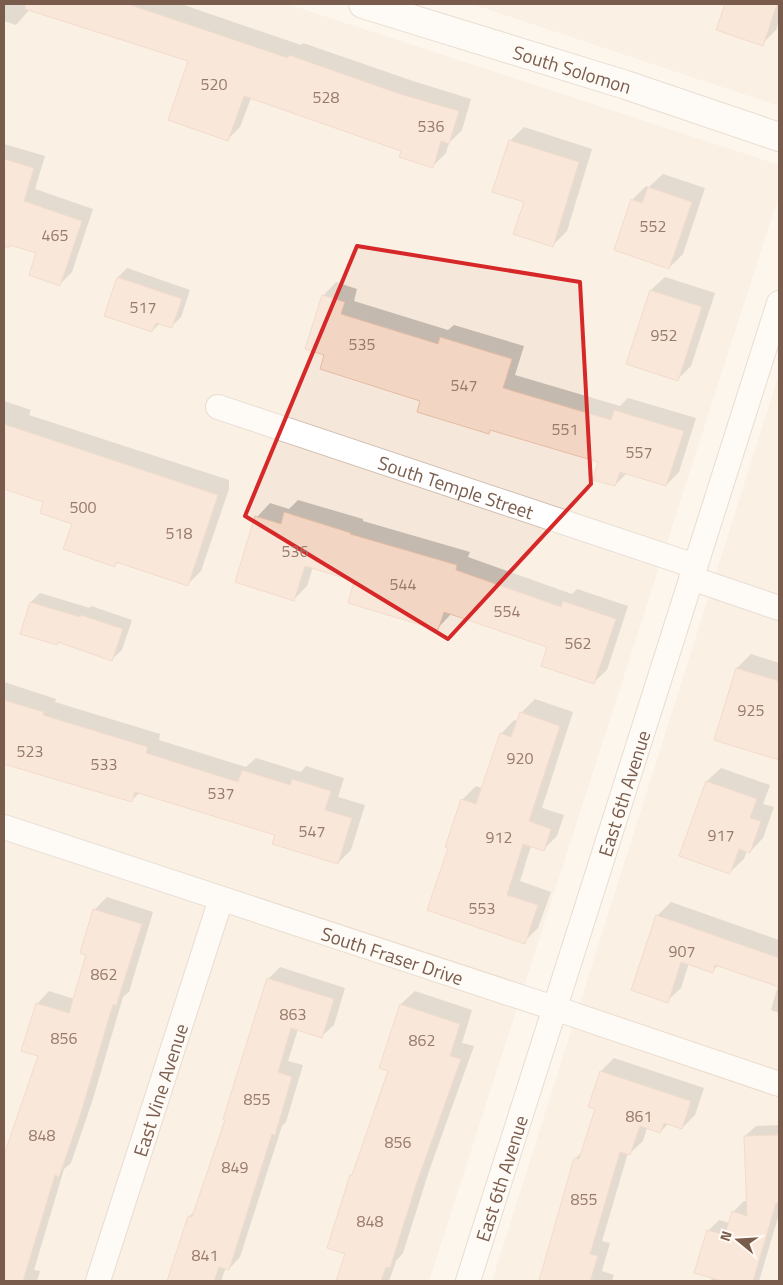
<svg xmlns="http://www.w3.org/2000/svg" width="783" height="1285" font-family="'Titillium Web',sans-serif">
<style>
.residential{fill:#f5e8da}
.shadow{fill:#0003}
.building{fill:#f3d5c3;stroke:#e6bba3}
.lines{fill:none;stroke-linecap:round;stroke-linejoin:round}
.minor-casing{stroke:#d1beb0;stroke-width:26}
.tertiary-casing{stroke:#d1beb0;stroke-width:30}
.minor{stroke:#fff;stroke-width:24}
.tertiary{stroke:#fff;stroke-width:28}
.marked{fill:none;stroke:#d62828;stroke-width:4;stroke-linejoin:round}
.labels{text-anchor:middle;dominant-baseline:central;stroke-width:5;stroke-linejoin:round;paint-order:stroke}
.number-label{font-size:16px;fill:#987a6a}
.street-label{font-size:19px;fill:#7a5c4d;stroke:#fffaf3}
</style>
<rect width="100%" height="100%" fill="#fdf6ec"/>
<!-- residential -->
<path class="residential" d="M4 4H287L779 165V195L429 1281H4Z
M472 4H779V106Z
M779 374V1281H492Z"/>
<!-- shadow -->
<path class="shadow" d="M4 4H181L301 45 303 43 413 81 471 99 462 130 449 143 446 153 433 166 403 150 251 98 240 127 227 140 190 60 30 9 16 25 4 21Z
M727 4H779V21L776 30 762 44 718 29Z
M524 127 592 149 567 231 553 245 525 201 510 141Z
M4 144 45 156 35 189 93 209 72 272 60 284 38 252 4 242Z
M663 174 705 188 683 254 669 268 632 200 646 186 649 187Z
M127 268 190 290 181 317 171 327 160 323 152 331 118 277Z
M665 277 715 293 691 366 677 380 628 364 651 290Z
M336 282 357 289 354 301 448 330 454 325 524 346 515 375 620 406 628 398 696 418 679 472 666 485 627 473 615 485 600 461 492 429 488 432 326 354 323 296Z
M4 401 31 410 29 415 229 480V489L201 571 187 585 118 562 115 565 73 523 45 501 6 489 4 491Z
M298 500 363 519V521L470 552 468 557 572 594 577 589 628 606 607 670 593 683 549 646 452 613 438 628 356 580 313 567 307 586 294 599 257 517 270 503 289 509Z
M40 593 90 608 91 606 132 620 122 650 112 659 59 642 57 644 31 602Z
M751 654 779 663V759L716 740 737 668Z
M4 682 56 699 55 702 160 734 159 740 246 767 256 758 301 772 306 766 344 778 338 797 365 805 351 850 338 863 276 834 140 792 131 801 4 763Z
M535 699 573 712 542 808 564 815 557 836 543 850 531 846 520 881 551 892 538 928 524 942 450 847 462 800 476 786 482 788 501 734 514 720 518 721 521 713Z
M721 768 770 785 763 804 774 807 763 838 750 852 747 851 744 859 730 872 707 781Z
M107 897 153 912 129 992 123 997 92 1102 71 1163 64 1169 34 1270 40 1271 37 1281H4V1173L39 1055 37 1004 49 991 74 999 88 954 94 910Z
M671 902 779 940V1013L771 1010 778 986 719 965 712 971 689 963 681 988 667 1001 657 916Z
M280 967 345 988 334 1025 322 1036 298 1029 288 1061 303 1065 286 1122 282 1126 240 1257 229 1269 226 1267 221 1281H169L189 1217 196 1209 226 1119 268 979Z
M415 991 472 1010 462 1043 474 1046 429 1171 403 1253 396 1261 389 1281H337L346 1253 351 1175 354 1173 389 1070 381 1067 401 1004Z
M614 1058 704 1088 695 1115 682 1128 669 1123 660 1132 647 1128 643 1141 629 1154 628 1153 602 1241 610 1243 602 1271 614 1275 612 1281H540L576 1158 582 1152 596 1108 601 1071Z
M779 1125V1214L759 1281H711L712 1277 708 1231 719 1220 730 1223 733 1212 744 1201 748 1202 745 1136 756 1126Z"/>
<!-- building -->
<path class="building" d="M25 4H128L288 58 289 55 400 94 459 111 449 144 441 141 433 168 399 157 401 151 244 96 228 141 168 120 188 61 25 9Z
M725 4H777L763 46 716 30Z
M509 140 579 162 553 247 513 234 524 202 492 192Z
M4 159 34 168 24 201 82 221 60 286 29 275 36 253 10 245V247H4Z
M648 187 692 202 669 269 614 250 631 199 642 203Z
M117 277 182 299 172 328 156 323 152 332 104 316Z
M650 290 702 307 678 381 626 364Z
M322 295 345 302 341 314 438 344 440 337 512 359 503 388 611 420 614 410 684 431 666 486 620 472 615 486 593 480 598 462 490 430 489 434 417 412 420 401 320 369 324 355 305 349Z
M4 424 218 495 188 586 116 562 115 567 63 549 72 524 40 513 43 502 4 489Z
M284 512 351 533 350 534 457 565 456 570 561 607 563 601 616 619 594 684 541 666 547 647 444 612 438 630 348 603 354 581 305 566 294 601 235 582 255 516 281 524Z
M30 602 80 617 81 615 123 629 112 661 58 642 57 645 20 634Z
M736 668 779 681V760L714 740Z
M4 700 44 712 43 715 148 747 146 753 238 782 242 770 290 785 292 779 331 791 325 810 352 818 338 864 272 844 275 835 135 792 132 802 4 764Z
M520 712 560 726 529 821 551 829 544 851 523 844 507 895 538 905 525 944 427 910 448 848 445 847 461 799 476 804 500 733 511 737Z
M706 781 757 799 750 818 761 821 750 853 739 849 730 874 679 856Z
M93 909 142 924 116 1006 113 1004 80 1116 59 1177 55 1175 23 1281H4V1155L38 1056 21 1051 36 1003 69 1013 86 955 80 953Z
M656 915 779 958V987L715 965 713 973 681 962 668 1003 631 990Z
M267 978 334 999 322 1038 291 1028 278 1072 292 1077 275 1135 272 1134 229 1270 219 1267 214 1281H167L188 1216 192 1217 225 1120 223 1119Z
M400 1004 460 1024 450 1056 461 1059 416 1185 390 1268 386 1267 381 1281H336L345 1254 327 1248 350 1175H352L388 1071 379 1068Z
M600 1071 691 1101 682 1129 664 1123 660 1133 640 1126 630 1155 620 1152 590 1254 598 1256 590 1281H539L574 1158 579 1159 595 1109 588 1107Z
M779 1135V1203H776L753 1281H722L694 1273 707 1230 725 1235 732 1211 747 1216 744 1136Z"/>
<g class="lines">
<defs>
<g id="minor">
<path id="s1" d="M218 407 695 566"/>
<path d="M691 578 779 608"/>
<path id="s2" d="M4 827 554 1008 779 1084"/>
<path id="s3" d="M98 1281 221 899"/>
<path id="s4" d="M468 1281 779 303"/>
</g>
<g id="tertiary">
<path id="s5" d="M363 4 626 85 779 137"/>
</g>
</defs>
<!-- minor casing -->
<use href="#minor" class="minor-casing"/>
<!-- tertiary casing -->
<use href="#tertiary" class="tertiary-casing"/>
<!-- minor -->
<use href="#minor" class="minor"/>
<!-- tertiary -->
<use href="#tertiary" class="tertiary"/>
</g>
<!-- marked area -->
<path d="M0 0H783V1285H0ZM357 246 580 282 591 484 448 639 245 516Z" fill="#fdf6ec" fill-opacity=".55" fill-rule="evenodd"/>
<path class="marked" d="M357 246 580 282 591 484 448 639 245 516Z"/>
<g class="labels">
<!-- number labels -->
<g class="number-label">
<text x="214" y="84">520</text>
<text x="326" y="97">528</text>
<text x="431" y="126">536</text>
<text x="653" y="226">552</text>
<text x="55" y="235">465</text>
<text x="143" y="307">517</text>
<text x="664" y="335">952</text>
<text x="362" y="344">535</text>
<text x="464" y="385">547</text>
<text x="565" y="429">551</text>
<text x="639" y="452">557</text>
<text x="83" y="507">500</text>
<text x="179" y="533">518</text>
<text x="295" y="551">536</text>
<text x="403" y="584">544</text>
<text x="507" y="611">554</text>
<text x="578" y="643">562</text>
<text x="751" y="710">925</text>
<text x="30" y="751">523</text>
<text x="520" y="758">920</text>
<text x="104" y="764">533</text>
<text x="221" y="793">537</text>
<text x="312" y="831">547</text>
<text x="721" y="835">917</text>
<text x="499" y="837">912</text>
<text x="482" y="908">553</text>
<text x="682" y="951">907</text>
<text x="104" y="974">862</text>
<text x="293" y="1014">863</text>
<text x="64" y="1038">856</text>
<text x="422" y="1040">862</text>
<text x="257" y="1099">855</text>
<text x="639" y="1116">861</text>
<text x="42" y="1135">848</text>
<text x="398" y="1142">856</text>
<text x="235" y="1167">849</text>
<text x="584" y="1199">855</text>
<text x="370" y="1221">848</text>
<text x="205" y="1255">841</text>
</g>
<!-- street labels -->
<g class="street-label">
<text stroke="none"><textPath href="#s5" startOffset="219">South Solomon</textPath></text>
<text stroke="none"><textPath href="#s1" startOffset="251">South Temple Street</textPath></text>
<text stroke="none"><textPath href="#s4" startOffset="512">East 6th Avenue</textPath></text>
<text stroke="none"><textPath href="#s2" startOffset="409">South Fraser Drive</textPath></text>
<text stroke="none"><textPath href="#s3" startOffset="201">East Vine Avenue</textPath></text>
<text stroke="none"><textPath href="#s4" startOffset="108">East 6th Avenue</textPath></text>
</g>
</g>
<!-- border -->
<rect width="783" height="1285" fill="none" stroke="#7a5c4d" stroke-width="10"/>
<!-- north arrow -->
<g transform="translate(738 1240) rotate(288)" stroke="#fffaf3" stroke-width="4" paint-order="stroke">
<path d="M0-4L9 19L0 12L-9 19Z" fill="#7a5c4d"/>
<text y="-8" font-size="14" font-weight="bold" text-anchor="middle" fill="#7a5c4d">N</text>
</g>
</svg>
